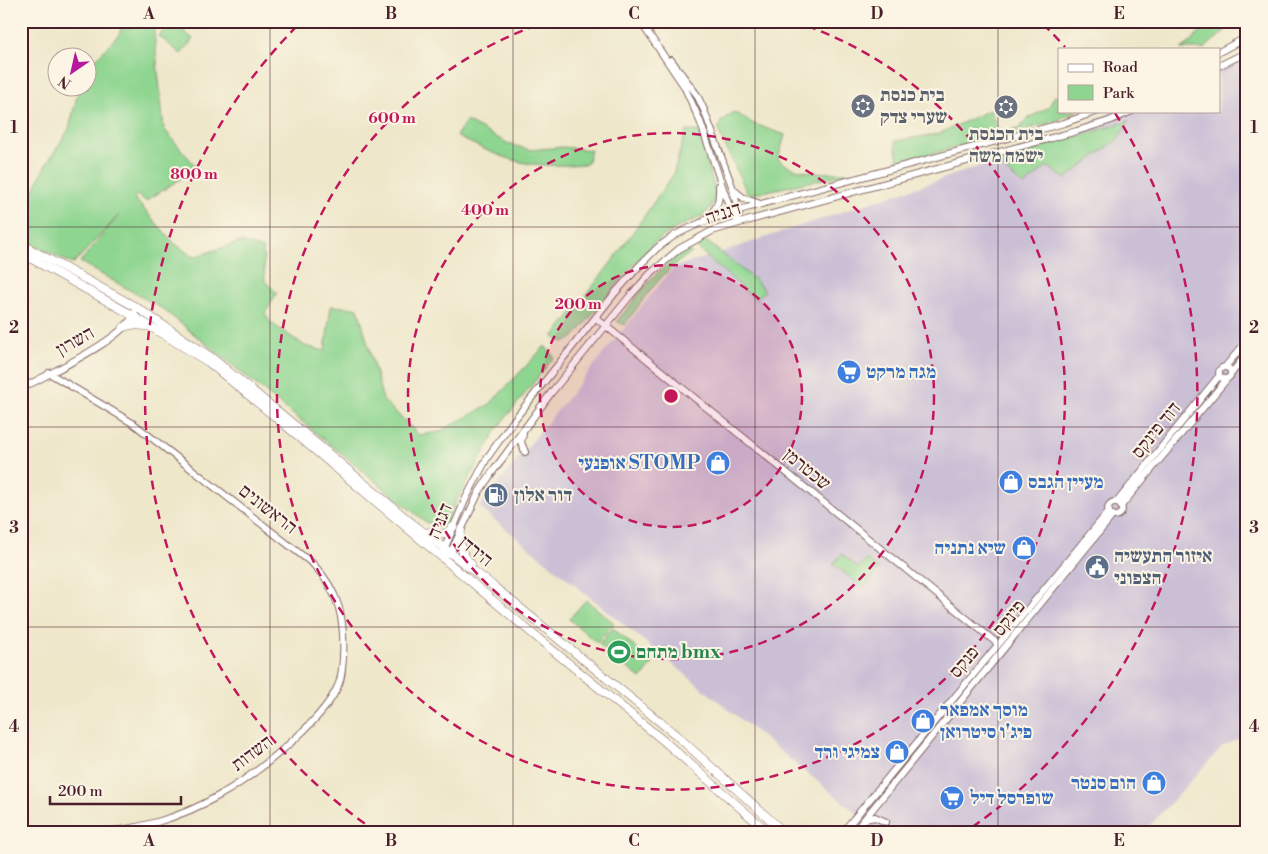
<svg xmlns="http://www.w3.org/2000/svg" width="1268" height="854" font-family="'Libre Bodoni','Frank Ruhl Libre',serif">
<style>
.industrial{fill:#cbbfd5}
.green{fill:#8ed590;stroke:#6c7a5e}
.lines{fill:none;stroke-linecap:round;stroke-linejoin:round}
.secondary-casing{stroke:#836563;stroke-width:8}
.highway-casing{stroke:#836563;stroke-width:9}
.secondary{stroke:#fff;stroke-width:6}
.highway{stroke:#fff;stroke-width:8}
.rail{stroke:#4a1f2b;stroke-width:1}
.grid{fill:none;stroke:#4a1f2b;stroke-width:1;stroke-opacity:0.55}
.ring{fill:none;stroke:#c2185b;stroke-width:2.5;stroke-dasharray:9 6}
.labels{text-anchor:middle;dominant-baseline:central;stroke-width:4;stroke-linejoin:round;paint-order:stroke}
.worship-label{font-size:19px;font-weight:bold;fill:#5b616d;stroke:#fcf5e5;text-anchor:start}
.street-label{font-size:19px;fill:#4a1f2b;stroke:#fcf5e5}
.shop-label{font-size:19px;font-weight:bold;fill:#366cbe;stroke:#fcf5e5;text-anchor:start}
.service-label{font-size:19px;font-weight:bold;fill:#4e5e75;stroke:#fcf5e5;text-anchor:start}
.leisure-label{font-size:19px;font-weight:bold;fill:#27864d;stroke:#fcf5e5;text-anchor:start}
.centre{fill:#c2185b;stroke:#fcf5e5;stroke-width:2.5}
.ring-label{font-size:15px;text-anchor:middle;font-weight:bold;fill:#c2185b;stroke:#fcf5e5;stroke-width:4;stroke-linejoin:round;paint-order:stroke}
.neatline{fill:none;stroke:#4a1f2b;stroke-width:2}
.grid-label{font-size:16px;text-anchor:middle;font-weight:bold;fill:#4a1f2b}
</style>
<rect width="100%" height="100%" fill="#fcf5e5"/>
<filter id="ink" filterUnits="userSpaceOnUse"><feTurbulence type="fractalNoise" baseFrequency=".02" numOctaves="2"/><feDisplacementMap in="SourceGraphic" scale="10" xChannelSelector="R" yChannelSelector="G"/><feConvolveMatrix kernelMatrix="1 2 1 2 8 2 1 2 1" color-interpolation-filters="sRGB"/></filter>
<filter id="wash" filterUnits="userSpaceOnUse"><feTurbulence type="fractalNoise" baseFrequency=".0096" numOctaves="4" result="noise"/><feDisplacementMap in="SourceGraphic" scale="20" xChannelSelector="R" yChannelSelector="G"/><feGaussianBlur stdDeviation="1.12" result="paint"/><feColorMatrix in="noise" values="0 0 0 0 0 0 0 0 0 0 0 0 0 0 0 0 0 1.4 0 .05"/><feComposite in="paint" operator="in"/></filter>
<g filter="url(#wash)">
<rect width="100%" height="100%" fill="#eee7ca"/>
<!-- industrial -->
<path class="industrial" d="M1247 56V735L1222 747 1143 833H877L870 824 479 507 673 268 1017 154 1117 111H1219V68Z"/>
<!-- green -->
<path class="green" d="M122 21H162L154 32 164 129 197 168 146 201 137 195 134 198 174 243 193 257 241 242 263 249 265 281 277 293 265 314 271 323 305 346 325 351 331 306 358 308 383 400 419 435 439 432 490 404 545 346 554 357 497 429 457 500 445 526 427 523 163 309 80 262 119 215 73 264 21 239V226L31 197 44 168 69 129 79 88H88V68L120 33Z
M171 21 193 39 181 54 159 36Z
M1210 21H1236L1204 49H1181L1191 42Z
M1059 94V111H1077L1051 123 898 162 895 141 938 134 990 110 999 133 1018 129 1029 118 1049 107 1054 97Z
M734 112 754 124 785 135 778 159C796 176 827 172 851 173L748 195 718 130 722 120Z
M466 121 509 144 530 150 562 147 591 150 587 164C566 165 542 167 521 162 499 157 477 146 456 136Z
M1129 121 1118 139 1065 179 1047 166 1024 186 995 161Z
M686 131H698L716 193 711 207 704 215 671 231 653 244 635 263 574 337C566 343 561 343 553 337L614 259 673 175Z
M705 240 753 278 765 291 755 299 696 247Z
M686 248 692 253C663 268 644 300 624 325L617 321 652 278Z
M842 554 859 568 866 559 879 569 864 588 833 564Z
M586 600 614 623 597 643 569 619Z
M613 628 653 663 641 679 599 644Z"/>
</g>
<g filter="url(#ink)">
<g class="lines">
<defs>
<path id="secondary" d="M640 21 684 86 700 121 731 212 739 223
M1219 52 1247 37
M671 60 697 95 704 110 733 189 739 214
M1219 66 1247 52
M735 191 745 199 758 203
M706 219C717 209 720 201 719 186
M596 318 998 644
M1219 373a6 6 0 1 1 12 0a6 6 0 1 1-12 0Z
M1225 367 1247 341
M49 373 134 424 313 564C340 592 345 621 343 658 342 669 342 679 337 688 321 723 254 776 220 795 201 806 178 816 157 822 130 830 102 833 74 833
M1231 374 1247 353
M21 389C47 374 126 339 135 312
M523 434 521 442 525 452
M1117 502 1219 376
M1108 509a7 7 0 1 1 14 0a7 7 0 1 1-14 0Z
M1121 506 1226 380
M443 552 466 498 487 458 514 420 615 293 640 265 657 248 675 235 700 223 739 210 1064 123 1098 111
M442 558 451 552 479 492 491 474 551 393 630 296 650 274 679 249 712 231 739 223 1077 131 1109 121 1132 111
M865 819 875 817 886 822
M842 833 1109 511
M853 833 1113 515"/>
<path id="highway" d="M21 244 136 307 211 357 286 418 413 524 492 585 676 735 785 833
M21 253 125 311 208 362 285 425 534 635 665 742 769 833
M124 327 131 325 146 326
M461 530C459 545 461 553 471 564
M429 532C440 536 445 536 453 527"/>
</defs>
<!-- secondary casing -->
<use href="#secondary" class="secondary-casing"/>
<!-- highway casing -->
<use href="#highway" class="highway-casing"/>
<!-- secondary -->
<use href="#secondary" class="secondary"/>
<!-- highway -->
<use href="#highway" class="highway"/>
<!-- rail -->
<path class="rail" d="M1235 833 1247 820"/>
</g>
</g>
<!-- grid -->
<path class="grid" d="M270 21V833M513 21V833M755 21V833M998 21V833M21 227H1247M21 427H1247M21 627H1247"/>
<!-- distance rings -->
<circle cx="671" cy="396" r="131" fill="#c2185b" fill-opacity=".12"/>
<g class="ring">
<circle cx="671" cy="396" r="131"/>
<circle cx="671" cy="396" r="263"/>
<path d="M793 21A394 394 0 1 1 549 21"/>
<path d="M377 832A526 526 0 0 1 299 24M1043 24A526 526 0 0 1 1065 47M1115 113A526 526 0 0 1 965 832"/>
</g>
<!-- icons -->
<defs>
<symbol id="synagogue-disc" viewBox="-11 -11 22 22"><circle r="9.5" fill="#6b7280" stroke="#fcf5e5"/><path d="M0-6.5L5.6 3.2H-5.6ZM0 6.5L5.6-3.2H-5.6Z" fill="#fff"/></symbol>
<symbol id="supermarket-disc" viewBox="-11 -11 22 22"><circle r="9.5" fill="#3f7fe0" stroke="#fcf5e5"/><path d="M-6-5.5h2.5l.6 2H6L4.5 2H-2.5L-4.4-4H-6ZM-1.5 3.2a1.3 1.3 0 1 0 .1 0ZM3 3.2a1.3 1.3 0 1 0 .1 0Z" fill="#fff"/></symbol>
<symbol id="shop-disc" viewBox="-11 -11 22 22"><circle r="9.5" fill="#3f7fe0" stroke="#fcf5e5"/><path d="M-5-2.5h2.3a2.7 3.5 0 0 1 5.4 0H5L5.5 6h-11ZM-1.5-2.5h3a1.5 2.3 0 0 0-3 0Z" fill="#fff"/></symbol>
<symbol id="fuel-disc" viewBox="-11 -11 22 22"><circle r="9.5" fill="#5c6f8a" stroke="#fcf5e5"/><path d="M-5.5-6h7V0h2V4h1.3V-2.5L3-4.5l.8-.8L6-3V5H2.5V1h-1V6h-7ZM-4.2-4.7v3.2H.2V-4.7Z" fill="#fff"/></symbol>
<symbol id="civic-disc" viewBox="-11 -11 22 22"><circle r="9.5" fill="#5c6f8a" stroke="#fcf5e5"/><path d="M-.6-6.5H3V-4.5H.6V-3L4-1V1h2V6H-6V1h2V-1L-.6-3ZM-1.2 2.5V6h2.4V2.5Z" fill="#fff"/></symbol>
<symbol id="stadium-disc" viewBox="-11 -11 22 22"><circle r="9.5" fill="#2e9e5b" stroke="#fcf5e5"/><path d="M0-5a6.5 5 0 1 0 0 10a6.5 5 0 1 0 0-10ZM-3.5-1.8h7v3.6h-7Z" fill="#fff"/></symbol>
</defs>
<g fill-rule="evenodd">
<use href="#synagogue-disc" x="849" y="92" width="28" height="28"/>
<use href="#synagogue-disc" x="992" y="93" width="28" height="28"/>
<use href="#supermarket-disc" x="835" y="358" width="28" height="28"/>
<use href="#shop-disc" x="704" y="449" width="28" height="28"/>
<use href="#shop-disc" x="997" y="468" width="28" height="28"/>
<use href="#fuel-disc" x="482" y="481" width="28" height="28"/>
<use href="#shop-disc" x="1010" y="534" width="28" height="28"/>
<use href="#civic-disc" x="1083" y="553" width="28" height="28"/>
<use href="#stadium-disc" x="605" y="638" width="28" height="28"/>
<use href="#shop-disc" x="909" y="707" width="28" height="28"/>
<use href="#shop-disc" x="883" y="738" width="28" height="28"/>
<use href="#shop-disc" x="1140" y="769" width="28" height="28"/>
<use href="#supermarket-disc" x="938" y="784" width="28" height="28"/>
</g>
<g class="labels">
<!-- worship labels -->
<g class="worship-label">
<text x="880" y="95">בית כנסת<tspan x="880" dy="22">שערי צדק</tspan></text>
<text x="1006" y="134" text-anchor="middle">בית הכנסת<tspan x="1006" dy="22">ישמח משה</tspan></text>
</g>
<!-- street labels -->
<g class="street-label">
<text transform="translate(723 213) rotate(-18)">דגניה</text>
<text transform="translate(75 341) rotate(-30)">השרון</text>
<text transform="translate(1156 430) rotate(-51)">דוד פינקס</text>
<text transform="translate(807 469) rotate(39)">שכטרמן</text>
<text transform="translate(268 509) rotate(38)">הראשונים</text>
<text transform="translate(440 521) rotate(-67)">דגניה</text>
<text transform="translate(476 551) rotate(39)">הירדן</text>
<text transform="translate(1009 618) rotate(-51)">פינקס</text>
<text transform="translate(964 662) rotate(-50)">פנקס</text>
<text transform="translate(252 753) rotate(-37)">השדות</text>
</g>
<!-- shop labels -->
<g class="shop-label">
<text x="866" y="372">מגה מרקט</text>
<text x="700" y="463" text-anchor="end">אופנעי STOMP</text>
<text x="1028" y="482">מעיין הגבס</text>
<text x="1006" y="548" text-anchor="end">שיא נתניה</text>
<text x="940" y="710">מוסך אמפאר<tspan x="940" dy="22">פיג'ו סיטרואן</tspan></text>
<text x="880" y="752" text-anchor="end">צמיגי ורד</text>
<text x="1136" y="783" text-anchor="end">הום סנטר</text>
<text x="970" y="798">שופרסל דיל</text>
</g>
<!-- service labels -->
<g class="service-label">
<text x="514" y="495">דור אלון</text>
<text x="1114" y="556">איזור התעשיה<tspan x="1114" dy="22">הצפוני</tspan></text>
</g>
<!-- leisure labels -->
<g class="leisure-label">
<text x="636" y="652">מתחם bmx</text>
</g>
</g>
<circle cx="671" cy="396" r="8" class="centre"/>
<g class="ring-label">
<text x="392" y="123">600 m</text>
<text x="194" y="179">800 m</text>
<text x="485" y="215">400 m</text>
<text x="578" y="309">200 m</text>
</g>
<!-- margin -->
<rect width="1268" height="854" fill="none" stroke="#fcf5e5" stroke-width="55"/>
<!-- legend -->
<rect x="1058" y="48" width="162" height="65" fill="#fcf5e5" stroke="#b59f9b"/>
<rect x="1068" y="64" width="25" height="8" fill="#ffffff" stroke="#b59f9b"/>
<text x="1103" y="72" font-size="15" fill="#4a1f2b">Road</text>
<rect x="1068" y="85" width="25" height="15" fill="#8ed590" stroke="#b59f9b"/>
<text x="1103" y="98" font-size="15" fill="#4a1f2b">Park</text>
<!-- north arrow -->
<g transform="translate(72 72) rotate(214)"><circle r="24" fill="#fcf5e5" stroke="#b59f9b"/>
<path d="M0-4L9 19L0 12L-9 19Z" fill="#b5179e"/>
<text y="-8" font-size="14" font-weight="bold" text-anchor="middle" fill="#4a1f2b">N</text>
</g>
<!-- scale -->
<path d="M50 796v8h131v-8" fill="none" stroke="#4a1f2b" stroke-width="2.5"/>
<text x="58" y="796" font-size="15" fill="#4a1f2b" stroke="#fcf5e5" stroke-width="4" paint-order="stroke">200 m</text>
<rect x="28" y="28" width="1212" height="798" class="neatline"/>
<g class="grid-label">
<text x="149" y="19">A</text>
<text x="391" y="19">B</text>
<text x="634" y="19">C</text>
<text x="877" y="19">D</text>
<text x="1119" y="19">E</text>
<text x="14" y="133">1</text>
<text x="1254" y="133">1</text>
<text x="14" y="333">2</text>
<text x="1254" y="333">2</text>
<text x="14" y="533">3</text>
<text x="1254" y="533">3</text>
<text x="14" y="732">4</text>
<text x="1254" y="732">4</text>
<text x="149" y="846">A</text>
<text x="391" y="846">B</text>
<text x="634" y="846">C</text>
<text x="877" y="846">D</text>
<text x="1119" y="846">E</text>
</g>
</svg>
